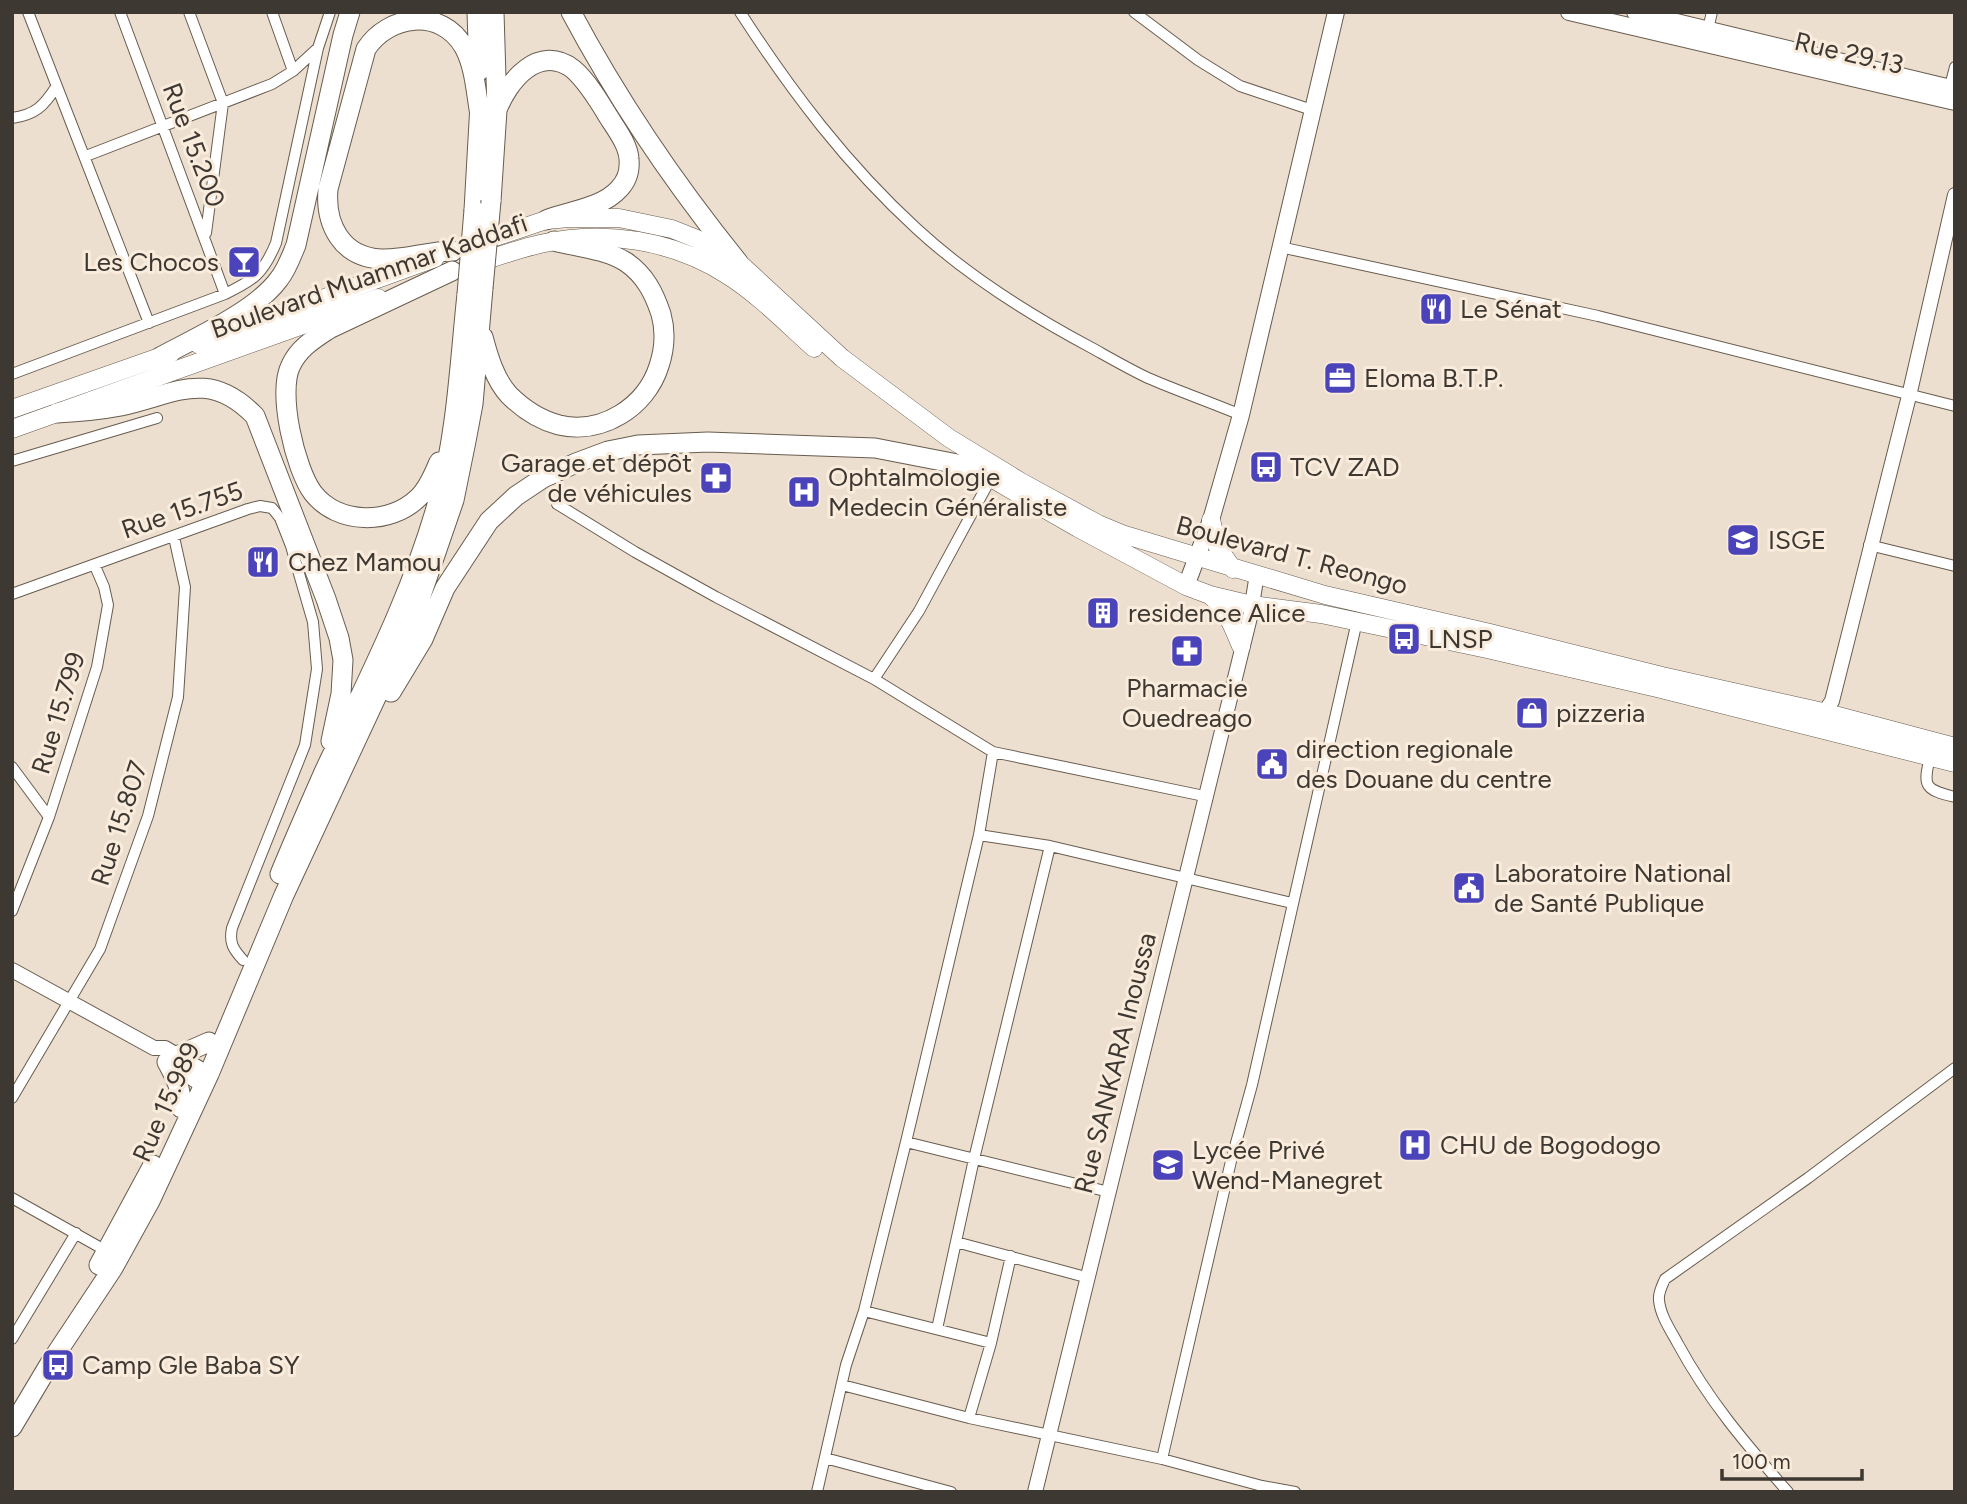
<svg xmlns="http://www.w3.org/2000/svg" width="1967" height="1504" font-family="Figtree,sans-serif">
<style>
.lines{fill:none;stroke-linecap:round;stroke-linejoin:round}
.minor-casing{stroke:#685c4e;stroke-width:12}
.tertiary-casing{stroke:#685c4e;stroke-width:16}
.secondary-casing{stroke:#685c4e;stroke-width:18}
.primary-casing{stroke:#685c4e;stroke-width:19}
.trunk-casing{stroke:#685c4e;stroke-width:21}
.minor{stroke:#fff;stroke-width:10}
.tertiary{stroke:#fff;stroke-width:14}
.secondary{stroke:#fff;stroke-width:16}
.primary{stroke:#fff;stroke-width:18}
.trunk{stroke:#fff;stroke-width:19}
.trunk-bridge-casing{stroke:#685c4e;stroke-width:21;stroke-linecap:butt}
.trunk-bridge{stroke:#fff;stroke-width:19}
.labels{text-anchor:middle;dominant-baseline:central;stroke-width:6;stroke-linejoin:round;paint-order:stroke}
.street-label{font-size:26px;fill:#3e3832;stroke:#faecdc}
.poi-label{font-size:26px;fill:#3e3832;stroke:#faecdc;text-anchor:start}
</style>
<rect width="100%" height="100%" fill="#eddfcf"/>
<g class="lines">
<defs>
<path id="minor" d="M28 12 149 323
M120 12 225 294
M189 12 223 103 206 233
M272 12 293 71
M740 12C791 91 847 165 917 229 969 277 1030 315 1092 348 1110 358 1129 369 1148 378 1178 391 1210 402 1241 415
M1134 12 1198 60 1240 86 1312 110
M1708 29 1712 12
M1948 94 1955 67
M12 118C35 115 44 106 56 87
M86 156 272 84 293 71 318 48
M1280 247 1598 316 1955 406
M12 374 225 294C254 280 263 274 276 243L318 48 330 12
M12 461 157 418
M557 504 635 552 716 597 874 679 993 752 1204 796
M1869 545 1955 566
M12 594 248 509 260 506 272 508 280 518 291 546 313 622 317 669 305 745 232 928C229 943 233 949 243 960
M874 679 919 611 991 478
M1930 758C1922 787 1926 790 1955 797
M12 767 49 817
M979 835 1050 846 1292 903
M12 911 49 817 97 667 108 605 104 587 95 566
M12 1098 100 949 148 816 178 697 185 587 174 537
M906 1142 1109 1192
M12 1198 110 1253
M956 1242 1089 1278
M864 1311 991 1343
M937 1329 974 1159 1050 846
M12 1339 76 1233
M842 1385 969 1418 1162 1459 1262 1486 1295 1492
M969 1418 991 1343 1011 1256
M825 1458 951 1492
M1162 1459 1231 1161 1252 1085 1357 621
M817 1492 846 1365 864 1311 906 1142 979 835 993 752
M1788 1492C1745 1443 1709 1401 1678 1344 1671 1331 1660 1315 1659 1300 1658 1293 1662 1286 1665 1279L1808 1178 1955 1068"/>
<path id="tertiary" d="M1820 718 1832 701 1909 396 1955 195
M12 970 154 1048H165L209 1074
M169 1064 204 1086
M1035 1492 1250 617 1257 574"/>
<path id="secondary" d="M1569 12 1955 102
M1635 12 1955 89
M1186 586 1211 520 1241 415 1336 12"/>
<path id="primary" d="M474 244 546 220 569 218H619L672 229 697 239 738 262 842 358 949 438 1021 482 1098 524 1122 534 1325 595 1490 633 1662 676 1823 712 1955 747
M474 264C496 257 518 249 540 244 604 229 674 240 729 276 760 296 787 324 814 348
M198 344 435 258
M12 409 171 353
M12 429 378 298
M998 482 1078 528 1186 586 1210 595 1252 605 1321 614 1487 649 1657 688 1955 763
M1211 520 1218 548 1233 569
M1210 595C1227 610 1232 625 1241 646"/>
<path id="trunk" d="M477 12 479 71
M571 12C619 102 674 183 738 262
M497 110C508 81 539 43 573 69 587 81 599 101 608 116 616 129 628 144 629 159 630 170 627 181 619 189 602 208 569 211 546 220
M491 201 497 110 494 12
M474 210 480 104
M453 251C428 251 405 260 381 259 341 257 325 224 328 189L366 49C388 15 441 7 464 47 475 67 476 93 480 115
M483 337C488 356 495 380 509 395 522 408 540 420 559 425 602 435 646 407 659 366 665 348 666 332 661 314 654 293 645 275 626 262 605 249 578 247 554 241
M160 357C195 338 256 311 279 279 287 269 291 257 296 245L343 35 350 12
M57 413C78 412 100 410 121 406 176 394 208 368 255 416L326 599 339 638 343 660 341 694 331 741
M439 462C434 474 428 489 418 498 390 525 338 525 313 493 295 469 277 392 291 365 299 348 314 339 329 329L452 271
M391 692 423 639 445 588 489 521 516 496 543 478 576 463 608 451 638 445 708 442 875 448 973 467
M280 874C294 840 309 806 324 772 367 681 414 591 440 494 457 429 460 360 467 294
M177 1056 209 1042
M167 1062C176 1079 182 1089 181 1108
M99 1265 153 1165
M12 1427 52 1360 113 1268 150 1201 209 1074 284 895 414 616 454 500 466 441 473 404 483 288"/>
</defs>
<!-- minor casing -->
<use href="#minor" class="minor-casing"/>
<!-- tertiary casing -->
<use href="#tertiary" class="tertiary-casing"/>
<!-- secondary casing -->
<use href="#secondary" class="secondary-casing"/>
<!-- primary casing -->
<use href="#primary" class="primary-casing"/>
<!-- trunk casing -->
<use href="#trunk" class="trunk-casing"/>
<!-- minor -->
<use href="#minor" class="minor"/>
<!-- tertiary -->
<use href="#tertiary" class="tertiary"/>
<!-- secondary -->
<use href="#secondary" class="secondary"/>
<!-- primary -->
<use href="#primary" class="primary"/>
<!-- trunk -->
<use href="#trunk" class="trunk"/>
<defs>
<path id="trunk-bridge" d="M483 288 491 201
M467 294 474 210"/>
</defs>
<!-- trunk-bridge casing -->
<use href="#trunk-bridge" class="trunk-bridge-casing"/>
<!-- trunk-bridge -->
<use href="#trunk-bridge" class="trunk-bridge"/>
</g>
<!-- icons -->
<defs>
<symbol id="bar-square" viewBox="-11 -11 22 22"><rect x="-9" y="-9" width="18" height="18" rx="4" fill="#4a43b9" stroke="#faecdc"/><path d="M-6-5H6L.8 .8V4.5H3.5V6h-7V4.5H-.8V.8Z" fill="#fff"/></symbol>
<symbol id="restaurant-square" viewBox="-11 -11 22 22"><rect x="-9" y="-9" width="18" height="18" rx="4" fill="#4a43b9" stroke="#faecdc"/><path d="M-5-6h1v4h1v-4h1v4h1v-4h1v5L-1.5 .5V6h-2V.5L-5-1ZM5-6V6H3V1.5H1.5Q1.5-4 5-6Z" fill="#fff"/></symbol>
<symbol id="office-square" viewBox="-11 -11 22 22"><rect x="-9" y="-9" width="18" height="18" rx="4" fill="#4a43b9" stroke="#faecdc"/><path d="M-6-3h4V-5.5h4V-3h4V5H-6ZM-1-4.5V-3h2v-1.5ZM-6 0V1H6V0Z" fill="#fff"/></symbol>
<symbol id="bus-square" viewBox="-11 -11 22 22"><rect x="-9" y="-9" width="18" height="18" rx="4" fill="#4a43b9" stroke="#faecdc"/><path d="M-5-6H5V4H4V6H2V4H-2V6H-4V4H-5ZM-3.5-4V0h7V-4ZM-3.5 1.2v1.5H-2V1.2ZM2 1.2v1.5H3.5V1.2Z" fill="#fff"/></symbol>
<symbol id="pharmacy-square" viewBox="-11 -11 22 22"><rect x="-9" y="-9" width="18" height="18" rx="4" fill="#4a43b9" stroke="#faecdc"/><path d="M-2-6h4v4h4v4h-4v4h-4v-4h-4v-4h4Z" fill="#fff"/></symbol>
<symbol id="hospital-square" viewBox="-11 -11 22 22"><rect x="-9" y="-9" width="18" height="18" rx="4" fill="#4a43b9" stroke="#faecdc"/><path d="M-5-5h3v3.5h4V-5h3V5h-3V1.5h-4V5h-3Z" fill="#fff"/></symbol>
<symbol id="school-square" viewBox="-11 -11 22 22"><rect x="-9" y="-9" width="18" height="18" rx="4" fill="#4a43b9" stroke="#faecdc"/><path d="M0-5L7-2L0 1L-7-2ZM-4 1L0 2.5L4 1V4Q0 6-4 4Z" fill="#fff"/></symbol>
<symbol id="building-square" viewBox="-11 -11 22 22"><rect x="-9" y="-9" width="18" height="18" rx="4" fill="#4a43b9" stroke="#faecdc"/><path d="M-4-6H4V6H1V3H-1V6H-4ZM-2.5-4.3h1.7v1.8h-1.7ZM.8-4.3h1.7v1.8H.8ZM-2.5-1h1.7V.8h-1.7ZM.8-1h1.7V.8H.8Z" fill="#fff"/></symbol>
<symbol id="shop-square" viewBox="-11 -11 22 22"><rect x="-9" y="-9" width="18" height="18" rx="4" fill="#4a43b9" stroke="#faecdc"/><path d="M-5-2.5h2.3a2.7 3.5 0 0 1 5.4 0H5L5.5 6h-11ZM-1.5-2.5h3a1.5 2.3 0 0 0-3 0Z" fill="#fff"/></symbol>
<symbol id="civic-square" viewBox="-11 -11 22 22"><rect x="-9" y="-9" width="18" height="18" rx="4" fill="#4a43b9" stroke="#faecdc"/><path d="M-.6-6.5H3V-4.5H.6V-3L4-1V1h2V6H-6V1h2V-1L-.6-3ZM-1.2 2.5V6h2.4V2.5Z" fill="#fff"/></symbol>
</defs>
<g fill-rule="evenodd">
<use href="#bar-square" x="225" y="243" width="38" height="38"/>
<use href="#restaurant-square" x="1417" y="290" width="38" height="38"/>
<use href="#office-square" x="1321" y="359" width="38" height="38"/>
<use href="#bus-square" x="1247" y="448" width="38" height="38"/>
<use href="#pharmacy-square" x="697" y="459" width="38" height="38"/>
<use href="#hospital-square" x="785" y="473" width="38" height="38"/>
<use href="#school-square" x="1724" y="521" width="38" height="38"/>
<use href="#restaurant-square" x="244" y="543" width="38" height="38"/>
<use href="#building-square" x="1084" y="594" width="38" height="38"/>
<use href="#bus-square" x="1385" y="620" width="38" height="38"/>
<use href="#pharmacy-square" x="1168" y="632" width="38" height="38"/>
<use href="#shop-square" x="1513" y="694" width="38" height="38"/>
<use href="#civic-square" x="1253" y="745" width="38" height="38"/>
<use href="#civic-square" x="1450" y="869" width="38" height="38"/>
<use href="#hospital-square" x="1396" y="1126" width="38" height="38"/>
<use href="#school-square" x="1149" y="1146" width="38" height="38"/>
<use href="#bus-square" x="39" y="1346" width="38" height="38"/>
</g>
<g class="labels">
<!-- street labels -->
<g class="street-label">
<text transform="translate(1849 53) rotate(13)">Rue 29.13</text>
<text transform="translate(194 145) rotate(69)">Rue 15.200</text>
<text transform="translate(369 276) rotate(-19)">Boulevard Muammar Kaddafi</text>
<text transform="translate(182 510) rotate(-19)">Rue 15.755</text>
<text transform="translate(1292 555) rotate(15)">Boulevard T. Reongo</text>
<text transform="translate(58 713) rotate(-73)">Rue 15.799</text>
<text transform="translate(119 823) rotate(-72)">Rue 15.807</text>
<text transform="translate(1115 1063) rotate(-76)">Rue SANKARA Inoussa</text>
<text transform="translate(166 1102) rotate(-66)">Rue 15.989</text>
</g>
<!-- poi labels -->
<g class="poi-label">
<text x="219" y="262" text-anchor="end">Les Chocos</text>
<text x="1460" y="309">Le Sénat</text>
<text x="1364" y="378">Eloma B.T.P.</text>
<text x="692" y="463" text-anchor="end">Garage et dépôt<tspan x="692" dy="30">de véhicules</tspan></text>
<text x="1290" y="467">TCV ZAD</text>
<text x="828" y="477">Ophtalmologie<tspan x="828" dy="30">Medecin Généraliste</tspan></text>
<text x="1768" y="540">ISGE</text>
<text x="288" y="562">Chez Mamou</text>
<text x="1128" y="613">residence Alice</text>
<text x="1428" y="639">LNSP</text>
<text x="1187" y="688" text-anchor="middle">Pharmacie<tspan x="1187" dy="30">Ouedreago</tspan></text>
<text x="1556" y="713">pizzeria</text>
<text x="1296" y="749">direction regionale<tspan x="1296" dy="30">des Douane du centre</tspan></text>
<text x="1494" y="873">Laboratoire National<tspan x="1494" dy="30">de Santé Publique</tspan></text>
<text x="1440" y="1145">CHU de Bogodogo</text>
<text x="1192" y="1150">Lycée Privé<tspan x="1192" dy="30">Wend-Manegret</tspan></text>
<text x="82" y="1365">Camp Gle Baba SY</text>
</g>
</g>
<!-- border -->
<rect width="1967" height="1504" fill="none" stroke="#3e3832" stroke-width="28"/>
<!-- scale -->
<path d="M1722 1469v10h140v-10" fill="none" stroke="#3e3832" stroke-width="3.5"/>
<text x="1732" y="1469" font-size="21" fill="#3e3832" stroke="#faecdc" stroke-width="5" paint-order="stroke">100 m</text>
</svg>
